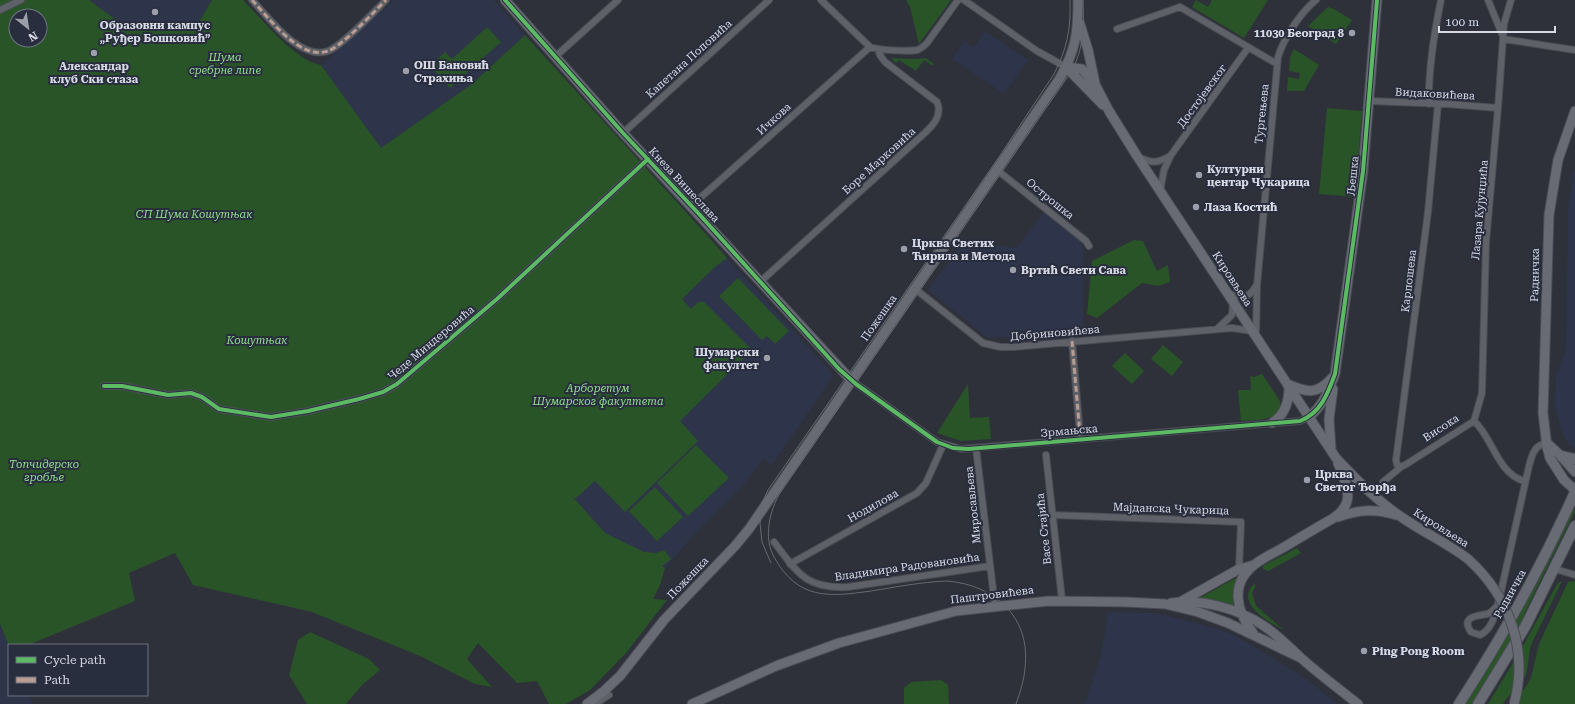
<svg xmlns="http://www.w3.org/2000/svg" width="1575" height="704" font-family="'Roboto Serif',serif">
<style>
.built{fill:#2e3449}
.green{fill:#295428;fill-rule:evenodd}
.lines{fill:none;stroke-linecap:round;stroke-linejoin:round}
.street-casing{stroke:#4a4c54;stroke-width:8}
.secondary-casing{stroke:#4a4c54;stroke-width:11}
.primary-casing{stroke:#4a4c54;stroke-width:12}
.street{stroke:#5f6168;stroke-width:6}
.secondary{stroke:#686b74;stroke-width:9}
.primary{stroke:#686b74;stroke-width:10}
.tram{stroke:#676870;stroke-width:1}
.secondary-bridge-casing{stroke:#4a4c54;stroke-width:11;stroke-linecap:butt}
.secondary-bridge{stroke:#686b74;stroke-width:9}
.quiet{stroke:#b99d93;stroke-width:3;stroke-dasharray:6 3;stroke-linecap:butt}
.cycleway-casing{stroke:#292e3e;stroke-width:6}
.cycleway{stroke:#5cba63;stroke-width:4}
.poi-dot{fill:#9c9fa9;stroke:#292e3e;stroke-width:1.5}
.labels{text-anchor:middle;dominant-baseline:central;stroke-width:4;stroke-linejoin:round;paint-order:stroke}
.poi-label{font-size:11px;font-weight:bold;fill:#d7dae5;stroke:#292e3e;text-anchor:start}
.park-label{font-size:11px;font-style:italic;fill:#92df8c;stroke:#292e3e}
.street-label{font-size:11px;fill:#d7dae5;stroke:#292e3e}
</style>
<rect width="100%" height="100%" fill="#2e3139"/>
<!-- built -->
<path class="built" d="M89 0H212L197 25 126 27Z
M394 0H494L525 35 472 84 381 149 321 65Z
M985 31 1028 60 1004 94 952 59 964 41 974 47Z
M1575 166V448L1568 443 1562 432 1554 403 1556 378 1566 348 1568 207Z
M645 168 834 375 772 465 763 459 744 485 692 537 665 568 660 585 384 426Z
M1046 209 1081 242 1083 250V335L1024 341 1002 337 988 338 928 290 964 241 1017 248Z
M1107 612 1156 613 1219 629 1233 634 1302 676 1338 704H1085L1100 657 1106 628Z
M0 624 9 646V695H29L33 704H0Z"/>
<!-- green -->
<path class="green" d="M0 0H89L126 27 197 25 212 0H243C261 18 296 62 321 65L381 148 472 84 525 35 714 243 727 258 716 266 682 299 691 309 698 302H704L752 350 680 421 698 441 625 512 595 481 576 498H574L605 533 644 552 656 553 664 550 671 559 662 566 665 568 660 585 653 599 667 600 626 653 590 690 566 704H549L537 681 517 683 478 643 467 659 492 687 475 684 420 656 312 612 193 585 175 553 129 573 135 601 28 645 9 646 0 624ZM16 16H40V40H16Z
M906 0H951L919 44 910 7Z
M1196 0 1208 7 1212 0H1268L1244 38 1192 7Z
M1328 7 1334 9 1352 20 1336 44 1308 26Z
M487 27 501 42 450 88 430 66 445 52 452 59Z
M1294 49 1319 65 1304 91H1287L1288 77 1299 79 1300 73 1289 71 1290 57Z
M891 58 914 59 926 58 934 64 933 66 924 60 916 71 899 60 896 63Z
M1327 108 1362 111 1355 197 1319 194Z
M1134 240 1143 241 1157 271 1168 265 1170 282 1158 286 1142 283 1097 318 1087 314 1092 261Z
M738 278 789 331 775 344 767 336 762 340 719 296Z
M1163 345 1183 362 1172 376 1151 359Z
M1125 353 1144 371 1132 384 1112 366Z
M1262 374 1280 401C1285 422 1253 420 1241 421L1238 390H1251L1250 376 1254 377Z
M968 384 970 418 989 417 991 439 961 441 937 433Z
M696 445 729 478 688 516 657 483Z
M655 487 683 517 657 541 629 511Z
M1574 509 1575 511 1525 612 1522 621 1472 704H1463L1511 629 1543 572Z
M1297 548 1301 553 1272 569 1268 571 1263 569V566Z
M1238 577 1233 595V609L1196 600Z
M1562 581 1531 645C1528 655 1529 667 1525 677 1520 688 1508 694 1503 704H1488L1518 655 1556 586 1558 583Z
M1575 581V704H1509L1525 688 1531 678 1539 644 1568 582Z
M1254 584 1256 585 1252 593 1256 606 1284 630C1270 623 1234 603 1254 584Z
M310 632 369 659 380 670 362 685 346 704H307L289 675 298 640Z
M941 680 948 685 949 704H904V688L911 682Z"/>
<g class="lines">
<defs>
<path id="street" d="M252 0C269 18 300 61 328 51 342 46 374 12 386 0
M821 0 870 47C880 50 906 52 917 50 921 49 924 46 927 43L958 0
M964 0 1037 51 1066 67
M1488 0 1502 34
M1180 7 1277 64
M0 10 21 0
M1117 29 1180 7
M1503 39 1575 50
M555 57 618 0
M1370 101 1447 104 1498 108
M1429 104C1428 69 1434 34 1441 0
M1438 104 1428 212 1396 460 1397 465 1400 467 1405 465 1474 421
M623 133 769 0
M1138 157C1152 163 1156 164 1170 156
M997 170 1086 241 1089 246
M1160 191 1164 170 1171 155 1248 48
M691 206 870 47
M760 282 917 140C928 130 944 118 937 102L885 62 880 55 878 49
M914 288 983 343 1000 347H1014L1232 328 1252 331
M1228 293C1241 298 1248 300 1256 286
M1217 329 1232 315 1233 304
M1256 335 1257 285 1278 57C1284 38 1300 13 1316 0
M1072 341 1080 435
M851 380 937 442 961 449 1300 421 1309 417
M104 386H122L168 395 191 393 202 397 219 409 271 417 308 411 359 399 383 392 397 384 497 299 648 159
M1474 421 1482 393 1486 242 1498 108 1504 24 1511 0
M1474 421C1493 438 1497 473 1524 481
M976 448 995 606
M1046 455 1062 600
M1383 482 1401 467
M1053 515 1241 522 1239 569
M774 542C798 573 805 589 848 587L990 566
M790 564 917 493 926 483 943 445
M1555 569 1575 575
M1497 606C1494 609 1491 613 1487 614 1478 616 1460 616 1471 632L1480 635C1494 629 1496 609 1500 596L1529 466C1532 455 1534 445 1547 443
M595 704 609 695"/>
<path id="secondary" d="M505 0 623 133 851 380
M1080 24 1088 50 1095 83
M1066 67 1082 69 1096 86 1109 111 1137 156 1336 458C1356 479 1376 500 1400 516 1422 532 1446 542 1468 559
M1066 67 1103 105
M1575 111 1558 160 1549 215 1543 413 1547 447 1550 458 1564 480 1575 490
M1287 384C1307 392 1316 396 1332 378
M1309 417C1323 406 1329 390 1335 374L1363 171 1377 0
M1272 423C1285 415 1289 402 1289 387
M1547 443 1561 456 1575 472
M1331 448 1329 419 1333 389
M1338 517C1358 510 1375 508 1396 515
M1182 601 1239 569 1254 565
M1171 603C1201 599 1238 608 1264 626 1278 635 1289 647 1301 658 1319 674 1339 689 1358 704
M1253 633C1236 611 1230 584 1254 565 1264 557 1276 552 1286 546 1301 537 1316 528 1332 519 1357 503 1347 486 1338 463
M587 704 604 691 620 676 664 620 735 546 749 529 1060 78C1076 49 1078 33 1078 0
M692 704 776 666 839 643 956 611 1049 601 1126 602 1165 604 1198 612 1228 623 1301 658"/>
<path id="primary" d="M1561 456 1575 459
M1459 704C1503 636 1542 566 1575 492
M1478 704 1525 627 1575 526"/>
</defs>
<!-- street casing -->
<use href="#street" class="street-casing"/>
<!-- secondary casing -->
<use href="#secondary" class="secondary-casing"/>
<!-- primary casing -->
<use href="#primary" class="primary-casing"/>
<!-- street -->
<use href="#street" class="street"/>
<!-- secondary -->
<use href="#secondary" class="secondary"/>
<!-- primary -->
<use href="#primary" class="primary"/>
<!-- tram -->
<path class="tram" d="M771 563 762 542 760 523 762 503 768 490 999 157 1054 74C1067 49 1071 29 1070 0
M1016 704C1020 692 1024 681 1025 668 1031 617 995 585 947 581 921 582 896 587 871 591 828 597 798 600 774 557 763 537 770 510 780 493L1071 72C1084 49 1084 26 1083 0"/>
<defs>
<path id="secondary-bridge" d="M1468 559C1509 596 1529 650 1514 704"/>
</defs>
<!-- secondary-bridge casing -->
<use href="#secondary-bridge" class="secondary-bridge-casing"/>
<!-- secondary-bridge -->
<use href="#secondary-bridge" class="secondary-bridge"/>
<!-- quiet -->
<path class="quiet" d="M252 0C269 18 300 61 328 51 342 46 374 12 386 0
M1072 341 1080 435"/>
<defs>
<path id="cycleway" d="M505 0 623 133 699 214 839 369 856 384 937 442 953 448 968 449 1300 421C1321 413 1328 393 1335 374L1363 171 1377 0
M104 386H122L168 395 191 393 202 397 219 409 271 417 308 411 359 399 383 392 397 384 497 299 648 159"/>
</defs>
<!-- cycleway casing -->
<use href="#cycleway" class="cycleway-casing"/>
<!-- cycleway -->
<use href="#cycleway" class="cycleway"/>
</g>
<!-- markers -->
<g class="poi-dot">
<circle cx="155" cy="12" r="4"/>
<circle cx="1352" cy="33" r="4"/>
<circle cx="94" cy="53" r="4"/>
<circle cx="406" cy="71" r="4"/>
<circle cx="1199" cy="175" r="4"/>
<circle cx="1196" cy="207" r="4"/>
<circle cx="904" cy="249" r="4"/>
<circle cx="1013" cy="270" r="4"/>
<circle cx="767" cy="358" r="4"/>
<circle cx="1307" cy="480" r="4"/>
<circle cx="1364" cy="651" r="4"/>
</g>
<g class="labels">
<!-- poi labels -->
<g class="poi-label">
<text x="155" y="25" text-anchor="middle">Образовни кампус<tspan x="155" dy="13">„Руђер Бошковић”</tspan></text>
<text x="1344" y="33" text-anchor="end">11030 Београд 8</text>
<text x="414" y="65">ОШ Бановић<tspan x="414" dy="13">Страхиња</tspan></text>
<text x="94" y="66" text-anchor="middle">Александар<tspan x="94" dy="13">клуб Ски стаза</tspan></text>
<text x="1207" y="169">Културни<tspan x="1207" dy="13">центар Чукарица</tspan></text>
<text x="1204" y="207">Лаза Костић</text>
<text x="912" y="243">Црква Светих<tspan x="912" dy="13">Ћирила и Метода</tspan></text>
<text x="1021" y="270">Вртић Свети Сава</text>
<text x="759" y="352" text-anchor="end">Шумарски<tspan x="759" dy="13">факултет</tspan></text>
<text x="1315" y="474">Црква<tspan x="1315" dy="13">Светог Ђорђа</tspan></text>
<text x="1372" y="651">Ping Pong Room</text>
</g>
<!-- park labels -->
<g class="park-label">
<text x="225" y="57">Шума<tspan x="225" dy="13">сребрне липе</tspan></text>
<text x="194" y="214">СП Шума Кошутњак</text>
<text x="257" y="340">Кошутњак</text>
<text x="598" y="388">Арборетум<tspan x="598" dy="13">Шумарског факултета</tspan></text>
<text x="44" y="464">Топчидерско<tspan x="44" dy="13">гробље</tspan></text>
</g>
<!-- street labels -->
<g class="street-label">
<text transform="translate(689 59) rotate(-42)">Капетана Поповића</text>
<text transform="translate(1435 94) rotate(3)">Видаковићева</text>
<text transform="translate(1202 96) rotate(-54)">Достојевског</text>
<text transform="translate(1262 114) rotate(-84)">Тургењева</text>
<text transform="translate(774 119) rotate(-42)">Ичкова</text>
<text transform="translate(879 161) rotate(-42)">Боре Марковића</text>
<text transform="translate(1353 176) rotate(-84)">Љешка</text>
<text transform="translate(684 185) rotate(47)">Кнеза Вишеслава</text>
<text transform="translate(1050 199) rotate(39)">Острошка</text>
<text transform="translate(1480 210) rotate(-85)">Лазара Кујунџића</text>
<text transform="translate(1535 275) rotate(-89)">Радничка</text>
<text transform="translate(1232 279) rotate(57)">Кировљева</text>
<text transform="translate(1409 281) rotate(-83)">Карпошева</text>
<text transform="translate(879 318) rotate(-55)">Пожешка</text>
<text transform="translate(1055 333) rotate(-5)">Добриновићева</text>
<text transform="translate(431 343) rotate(-40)">Чеде Миндеровића</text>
<text transform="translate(1441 428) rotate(-33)">Висока</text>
<text transform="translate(1069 431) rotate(-5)">Зрмањска</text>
<text transform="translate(973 505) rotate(-96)">Миросављева</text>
<text transform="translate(873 506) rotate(-29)">Нодилова</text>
<text transform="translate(1171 509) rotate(2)">Мајданска Чукарица</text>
<text transform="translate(1441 528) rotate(32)">Кировљева</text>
<text transform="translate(1044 529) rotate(-96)">Васе Стајића</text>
<text transform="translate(907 567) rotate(-8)">Владимира Радовановића</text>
<text transform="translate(688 578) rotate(-46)">Пожешка</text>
<text transform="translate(1510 594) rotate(-61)">Радничка</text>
<text transform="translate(992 595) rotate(-7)">Паштровићева</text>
</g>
</g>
<!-- legend -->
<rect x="8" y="644" width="140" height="52" fill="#292e3e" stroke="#6f7381"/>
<rect x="16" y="657" width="20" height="6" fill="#5cba63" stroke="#6f7381"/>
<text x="44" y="664" font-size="12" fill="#d7dae5">Cycle path</text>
<rect x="16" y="677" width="20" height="6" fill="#b99d93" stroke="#6f7381"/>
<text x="44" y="684" font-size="12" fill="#d7dae5">Path</text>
<!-- north arrow -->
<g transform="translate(28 28) rotate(150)"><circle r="19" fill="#292e3e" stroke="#6f7381"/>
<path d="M0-3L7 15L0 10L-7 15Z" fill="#9c9fa9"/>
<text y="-6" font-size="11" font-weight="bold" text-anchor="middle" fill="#d7dae5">N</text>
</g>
<!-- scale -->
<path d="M1439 26v6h116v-6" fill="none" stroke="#d7dae5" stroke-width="2"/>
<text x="1445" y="26" font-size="12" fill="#d7dae5" stroke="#292e3e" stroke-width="3" paint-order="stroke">100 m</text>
</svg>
